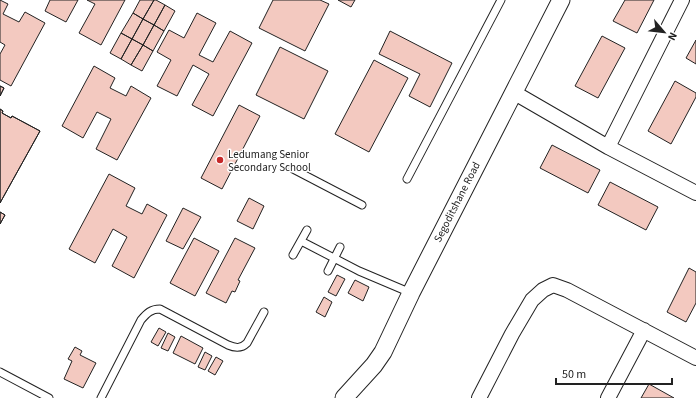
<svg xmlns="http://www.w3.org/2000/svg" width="696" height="398" font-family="'Source Sans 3',sans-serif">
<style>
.building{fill:#f3c9c0;stroke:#222}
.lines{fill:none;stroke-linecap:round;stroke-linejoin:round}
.service-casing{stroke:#222;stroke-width:9}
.minor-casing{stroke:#222;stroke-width:16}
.tertiary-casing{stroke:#222;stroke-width:19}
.service{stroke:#fff;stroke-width:7}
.minor{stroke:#fff;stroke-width:14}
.tertiary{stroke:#fff;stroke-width:17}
.poi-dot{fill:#c62828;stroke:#fff;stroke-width:1.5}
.labels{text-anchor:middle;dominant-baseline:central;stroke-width:3;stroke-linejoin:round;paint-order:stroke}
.poi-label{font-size:11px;fill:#222;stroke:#fff;text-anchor:start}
.street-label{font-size:11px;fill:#222;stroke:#fff}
</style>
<rect width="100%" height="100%" fill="#fff"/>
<!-- building -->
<path class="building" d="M0 0 8 4 3 14 19 22 25 12 45 23 11 86 0 80V54L5 45 0 42Z
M50 0H78L66 22 45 11Z
M87 0H125L101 45 79 33 95 4Z
M140 0H154L143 19 133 13Z
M154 0H156L165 5 154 25 143 19Z
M273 0H320L329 4 305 51 259 28Z
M338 0H355L351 7Z
M625 0H654L637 33 613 21Z
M165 5 175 11 164 31 154 25Z
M133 13 143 19 132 39 121 33Z
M197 13 216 23 199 55 213 62 230 31 252 43 213 116 192 105 209 74 193 65 177 96 157 86 171 60 157 52 169 30 184 38Z
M143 19 154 25 143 45 132 39Z
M154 25 164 31 153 51 143 45Z
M390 31 452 63 430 107 409 96 420 74 379 54Z
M121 33 132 39 121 59 110 53Z
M602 36 625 48 598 98 575 86Z
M132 39 143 45 131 65 121 59Z
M696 40V64L686 58Z
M143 45 153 51 142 71 131 65Z
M280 47 328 71 304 119 256 95Z
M374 60 408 78 369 152 335 134Z
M94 66 115 78 110 88 126 96 131 86 151 98 117 160 96 149 111 119 97 112 83 138 62 126Z
M675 81 696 93V97L671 144 648 131Z
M0 86 4 88 0 96Z
M0 86 4 88 0 96Z
M239 105 260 116 222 189 201 178Z
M0 109 3 111 2 113 11 118 12 116 40 131 0 203Z
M0 109 3 111 2 113 11 118 12 116 40 131 0 203Z
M552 145 600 170 588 193 540 168Z
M109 174 135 188 126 206 142 214 147 204 167 215 134 278 112 266 127 237 113 229 95 263 69 249Z
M610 182 658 207 646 230 598 205Z
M249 198 264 206 253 229 237 221Z
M183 208 201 217 183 249 166 241Z
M0 212 5 215 0 224Z
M0 212 5 215 0 224Z
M194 238 219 251 195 296 170 283Z
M235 238 255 248 238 280 240 281 235 292 232 291 226 303 206 293Z
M689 268 696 272V303L686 322 667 312Z
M337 275 345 279 336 296 328 292Z
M355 280 369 287 363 301 348 293Z
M324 297 332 302 325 317 316 312Z
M159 328 166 332 158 346 151 342Z
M168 333 175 337 168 351 161 348Z
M181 336 203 348 195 364 173 353Z
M75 347 82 351 80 355 96 363 83 388 64 379 72 361 68 359Z
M205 352 212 356 205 370 198 367Z
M216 357 223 361 215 375 208 371Z
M649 384 674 398H641Z"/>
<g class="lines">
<defs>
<path id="service" d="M293 169 362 205
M407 179 501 0
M301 241 359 271 411 293
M293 255 307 230
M328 271 340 247
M0 372 49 398
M101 398 141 320C147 313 151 309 160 309L228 345C235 348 241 349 247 343L264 312"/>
<path id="minor" d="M513 92 608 147 696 193
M608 147 682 0
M479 398 512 334 532 300 543 290 553 285 567 290 696 358
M608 398 644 330"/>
<path id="tertiary" d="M344 398 374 365 383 352 411 293 561 0"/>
</defs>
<!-- service casing -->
<use href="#service" class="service-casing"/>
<!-- minor casing -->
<use href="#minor" class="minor-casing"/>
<!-- tertiary casing -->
<use href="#tertiary" class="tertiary-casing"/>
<!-- service -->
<use href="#service" class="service"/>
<!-- minor -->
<use href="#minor" class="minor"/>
<!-- tertiary -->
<use href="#tertiary" class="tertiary"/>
</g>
<!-- markers -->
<circle class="poi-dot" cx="220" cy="160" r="4"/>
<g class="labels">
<!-- poi labels -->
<g class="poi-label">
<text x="228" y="154">Ledumang Senior<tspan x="228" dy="13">Secondary School</tspan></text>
</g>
<!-- street labels -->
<g class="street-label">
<text transform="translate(457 202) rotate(-63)">Segoditshane Road</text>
</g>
</g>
<!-- north arrow -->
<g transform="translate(664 32) rotate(118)" stroke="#ffffff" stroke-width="3" paint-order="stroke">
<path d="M0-3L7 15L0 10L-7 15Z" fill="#222222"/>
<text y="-6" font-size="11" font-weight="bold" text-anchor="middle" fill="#222222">N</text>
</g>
<!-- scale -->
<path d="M556 378v6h116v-6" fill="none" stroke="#222222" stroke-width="2"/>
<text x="562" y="378" font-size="12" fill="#222222" stroke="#ffffff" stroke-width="3" paint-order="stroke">50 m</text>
</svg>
